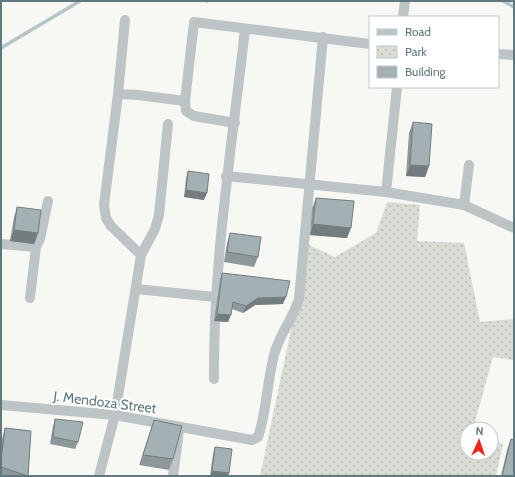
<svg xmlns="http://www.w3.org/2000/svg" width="515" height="477" font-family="Cabin,sans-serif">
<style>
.park{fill:url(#park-dots)}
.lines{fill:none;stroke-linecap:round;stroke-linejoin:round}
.stream{stroke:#b3c6c7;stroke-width:3.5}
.street{stroke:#bdc4c6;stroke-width:10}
.wall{fill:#8d989b}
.shaded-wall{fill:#737c7e}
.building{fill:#a4b1b4;stroke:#737c7e}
.labels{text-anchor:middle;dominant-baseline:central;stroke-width:4;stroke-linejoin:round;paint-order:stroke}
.street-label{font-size:14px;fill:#607981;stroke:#fff}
</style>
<defs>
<pattern id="park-dots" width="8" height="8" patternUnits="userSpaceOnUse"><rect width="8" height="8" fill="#d8dcd3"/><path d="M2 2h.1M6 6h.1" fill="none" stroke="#b3b7b1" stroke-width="1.8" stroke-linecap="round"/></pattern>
</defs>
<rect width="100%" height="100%" fill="#f7f7f4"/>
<!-- park -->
<path class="park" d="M387 202 420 205 417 241 464 243 480 322 514 319V360L493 357 473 429H467V453H491V439L503 444 496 476H260L309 245 335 257 376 233Z"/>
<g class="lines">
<!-- stream -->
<path class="stream" d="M206 1H207
M503 1 514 7
M1 48 80 1"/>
<!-- street -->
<path class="street" d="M403 17 405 1
M498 54 514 55
M118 94 125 20
M235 123 194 116 186 111 185 101 194 22 370 44
M226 176 386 192 464 205 514 228
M386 192 397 87
M464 205 469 165
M1 244 36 247 30 298
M36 247 40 239 48 201
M141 255 155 229 159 215 168 124
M136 289 215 297
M214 379C213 261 232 146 245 29
M1 405 115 415 252 440 258 437C267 410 267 382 274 355 279 335 293 319 299 299L323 37
M99 476 115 415 141 255 111 226 106 218 104 205 118 94 138 95 185 101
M173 476 179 431"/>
</g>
<!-- wall -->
<path class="wall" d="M413 122 429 166 425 177 406 176 409 133Z
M188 171 204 200 184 197 186 178Z
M316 198 347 238 310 235 312 208Z
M17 207 38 233 34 244 10 241 14 217Z
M230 233 258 257 254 267 224 262 227 243Z
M222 273 283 304 255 305 243 313 232 309 228 322 214 321 220 280Z
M55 419 78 442 75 449 50 444 53 426Z
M154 420 173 459 169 470 139 465Z
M5 428 31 431 28 476H1V442L2 439Z
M511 439 514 476H501L507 450Z
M215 447 229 473 228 476H210L213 454Z"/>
<!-- shaded-wall -->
<path class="shaded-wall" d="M410 165 429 166 425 177 406 176Z
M186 190 207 193 204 200 184 197Z
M313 224 351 228 347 238 310 235Z
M14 230 38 233 34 244 10 241Z
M286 297 283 304 255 305 243 313 246 306 258 298Z
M217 314 231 315 228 322 214 321Z
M212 471 229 473 228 476H210Z"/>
<!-- building -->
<path class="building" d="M413 122 432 124 429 166 410 165Z
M188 171 209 174 207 193 186 190Z
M316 198 354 201 351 228 313 224Z
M17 207 41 210 38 233 14 230Z
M230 233 261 237 258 257 227 252Z
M222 273 290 281 286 297 258 298 246 306 233 302 231 315 217 314Z
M55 419 83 422 78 442 53 437Z
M154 420 182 426 173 459 143 455Z
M5 428 31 431 28 476 1 467V459Z
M511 439 514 440V476H502Z
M215 447 232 449 229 473 212 471Z"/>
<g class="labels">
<!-- street labels -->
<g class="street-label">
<text transform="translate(105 402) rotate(7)">J. Mendoza Street</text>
</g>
</g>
<!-- border -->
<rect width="515" height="477" fill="none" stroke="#607981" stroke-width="4"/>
<!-- legend -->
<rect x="369" y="16" width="130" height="72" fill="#ffffff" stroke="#bfc9cd"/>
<rect x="377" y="29" width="20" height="6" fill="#bdc4c6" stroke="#bfc9cd"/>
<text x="405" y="36" font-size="12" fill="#607981">Road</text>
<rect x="377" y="46" width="20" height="12" fill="url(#park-dots)" stroke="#bfc9cd"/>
<text x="405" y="56" font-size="12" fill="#607981">Park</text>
<rect x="377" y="66" width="20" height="12" fill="#a4b1b4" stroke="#bfc9cd"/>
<text x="405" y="76" font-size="12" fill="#607981">Building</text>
<!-- north arrow -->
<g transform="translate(479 441) rotate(3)"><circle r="19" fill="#ffffff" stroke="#bfc9cd"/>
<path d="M0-3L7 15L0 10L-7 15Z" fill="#ee271d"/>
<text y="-6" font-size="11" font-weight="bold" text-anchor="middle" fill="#607981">N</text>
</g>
</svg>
